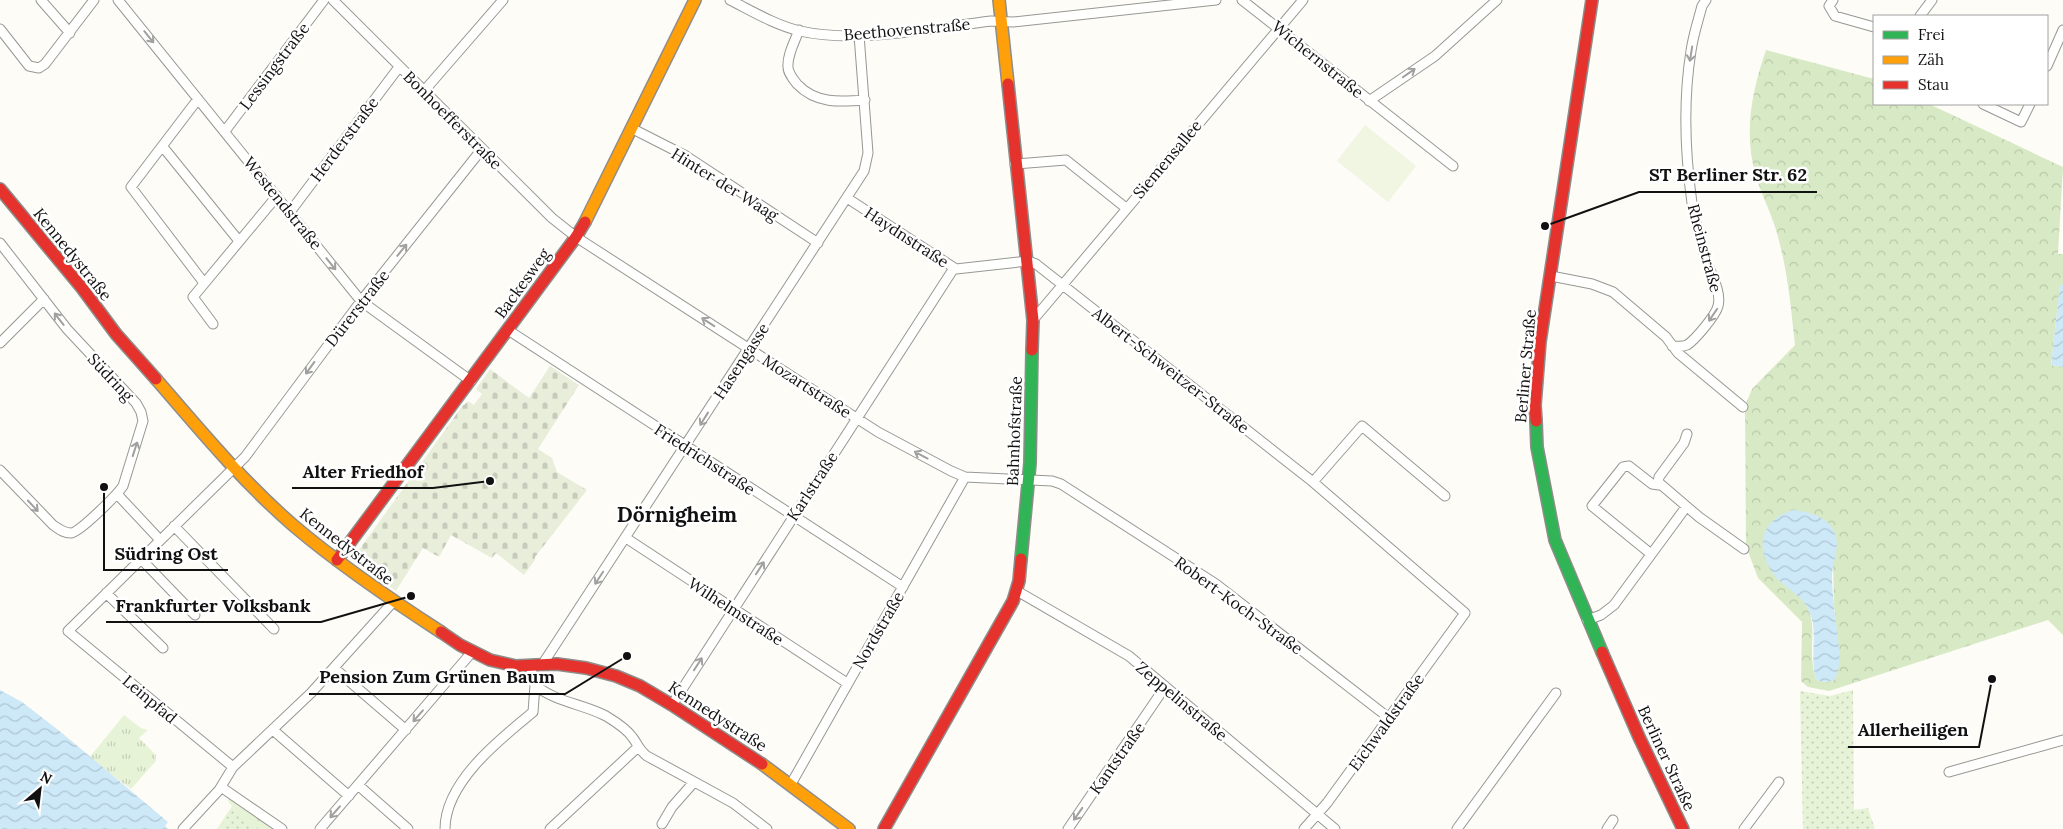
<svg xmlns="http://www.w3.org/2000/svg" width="2063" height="829" font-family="Lora,serif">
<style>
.grass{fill:url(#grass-tufts)}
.forest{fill:url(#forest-crowns);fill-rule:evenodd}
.cemetery{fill:url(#cemetery-stones)}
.park{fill:url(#park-dots)}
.pitch{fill:#f0f6e1}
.water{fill:url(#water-waves)}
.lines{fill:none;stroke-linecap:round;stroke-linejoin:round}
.street-casing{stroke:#979795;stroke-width:11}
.fast-casing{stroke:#8e8d8b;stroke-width:14}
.slow-casing{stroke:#8e8d8b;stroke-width:14}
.jam-casing{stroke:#8e8d8b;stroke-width:14}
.street{stroke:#fffffe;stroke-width:9}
.fast{stroke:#30b455;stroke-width:11}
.slow{stroke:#ff9f0a;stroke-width:11}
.jam{stroke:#e5322d;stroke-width:11}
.oneway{stroke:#a0a09f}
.labels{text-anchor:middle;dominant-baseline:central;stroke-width:5;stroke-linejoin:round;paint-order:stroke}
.street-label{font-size:16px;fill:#111;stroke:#fff}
.district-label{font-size:21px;font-weight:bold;fill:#111;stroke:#fff}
.leader{fill:none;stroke:#111;stroke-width:2}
.callout-dot{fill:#111;stroke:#fff;stroke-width:2}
.callout-label{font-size:18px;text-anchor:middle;font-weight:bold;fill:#111;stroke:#fff;stroke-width:5;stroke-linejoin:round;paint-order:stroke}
</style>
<defs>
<pattern id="grass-tufts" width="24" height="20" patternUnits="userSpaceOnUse" patternTransform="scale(1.25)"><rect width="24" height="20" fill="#e7f3d7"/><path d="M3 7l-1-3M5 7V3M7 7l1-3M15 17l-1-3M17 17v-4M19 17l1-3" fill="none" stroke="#c5cfb8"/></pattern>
<pattern id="forest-crowns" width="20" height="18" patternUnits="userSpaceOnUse" patternTransform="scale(1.25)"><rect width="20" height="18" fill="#d8eac5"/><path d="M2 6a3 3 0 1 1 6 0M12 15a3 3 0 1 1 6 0" fill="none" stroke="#b8c8a8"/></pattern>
<pattern id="cemetery-stones" width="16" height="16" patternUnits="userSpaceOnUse" patternTransform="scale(1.25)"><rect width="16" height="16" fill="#e9eedb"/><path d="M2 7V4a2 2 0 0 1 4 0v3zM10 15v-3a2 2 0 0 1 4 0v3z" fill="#c7cbbb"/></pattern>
<pattern id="park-dots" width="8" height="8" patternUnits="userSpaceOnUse" patternTransform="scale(1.25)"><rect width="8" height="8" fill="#e7f3d7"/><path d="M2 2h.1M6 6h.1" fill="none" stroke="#c5cfb8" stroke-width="1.8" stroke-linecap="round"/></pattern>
<pattern id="water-waves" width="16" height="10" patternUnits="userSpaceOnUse" patternTransform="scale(1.25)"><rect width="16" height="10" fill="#cde8f7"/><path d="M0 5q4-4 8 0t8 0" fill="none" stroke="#afc6d3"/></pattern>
</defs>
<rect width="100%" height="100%" fill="#fdfcf7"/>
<!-- grass -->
<path class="grass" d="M124 715 141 728 148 730 139 738 156 755V761L131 789 89 758Z
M229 796 277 829H217L232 806 228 801Z"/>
<!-- forest -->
<path class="forest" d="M1766 50 1874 79V104H1929L2063 167 2058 254H2063V285L2060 286 2051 365 2063 367V635L2048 620 1829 691 1808 687 1801 681 1802 622 1758 578 1746 546 1745 406 1752 389 1795 345C1791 309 1788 273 1778 237 1773 216 1762 197 1756 176 1743 133 1752 91 1766 50ZM1833 564 1834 605 1839 657 1833 681 1822 682 1816 679C1803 639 1830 614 1784 584Z"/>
<!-- cemetery -->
<path class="cemetery" d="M550 366 579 385 538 449 552 458 557 472 587 490 535 557V560L524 575 496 553 492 558 451 535 439 557 423 548 396 591 356 561 359 550 463 405H464L468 401 474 405 482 394 476 389 490 369 529 398Z"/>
<!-- park -->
<path class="park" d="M1853 690 1854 810 1868 808 1875 829H1803L1800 691 1830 696Z
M231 810 259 829H220Z"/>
<!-- pitch -->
<path class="pitch" d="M1365 125 1416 166 1388 202 1337 161Z"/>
<!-- water -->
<path class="water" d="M2060 285H2063V367L2051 365Z
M1794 510C1810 512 1829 517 1835 534 1840 548 1833 561 1832 575 1832 585 1833 596 1834 606 1835 625 1846 667 1833 681L1822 682 1816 679C1809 657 1819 632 1809 611 1802 593 1782 588 1772 572 1754 545 1762 518 1794 510Z
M0 690 22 702 62 733 168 822 165 826 168 829H0Z"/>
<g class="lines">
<defs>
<path id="street" d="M41 0 70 33
M118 0 361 301 471 381
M333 0 552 218 576 237 878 432 951 471 965 477 1052 481 1061 484 1216 584 1389 718
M730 0C752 11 775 25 800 31 857 44 933 28 991 21L1013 22 1216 0
M1242 0 1453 166
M1833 0 1829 6 1835 16 1874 27
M1920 16 1932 0
M0 29 29 66 39 68 45 64 94 0
M799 30C795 41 787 55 788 67 788 73 793 79 797 84 816 104 840 102 865 100
M2047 66 2063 30
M424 91 503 0
M198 99 131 187 204 283
M1369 101 1435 56 1497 0
M1983 104 2021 122 2030 104
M631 128 686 156 818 243
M225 131 324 0
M163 147 239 241
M1015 164 1066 160 1126 208
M847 198 956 269 1028 261 1036 264 1313 482 1465 613 1327 803 1304 829
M290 212 399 67
M0 243 67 329 136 403 141 412 143 421 123 486C117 495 80 532 71 533 63 533 59 529 53 525L0 470
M1551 276 1592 284 1613 292 1666 337 1678 353 1743 407
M1033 320 1303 0
M213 324 193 297 277 196
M508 330 903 587
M0 343 44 299
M1672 346C1677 346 1682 347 1687 345 1695 340 1716 315 1718 306 1722 292 1710 272 1706 259 1700 241 1695 222 1692 203 1685 153 1683 101 1691 51 1693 36 1698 21 1702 6L1706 0
M1687 434 1684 443 1659 477 1658 482 1699 517 1744 549
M1313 482 1362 426 1445 496
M117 494 160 540
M174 526 274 629
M626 538 847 683
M1651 554 1592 506 1623 467 1629 466 1652 484 1659 485
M141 559 195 615
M1017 591 1129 656 1335 829
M106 593 163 648
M1587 620 1601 615 1614 605 1686 507
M542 665 864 171 868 153 859 35
M334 668 406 730
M535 685C555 702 583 704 606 716 616 722 627 729 633 738 638 745 640 751 647 756L733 803 767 829
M672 705 954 268
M273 730 349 796
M233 767 68 631 245 457 361 301 482 149
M1949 772 2063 740
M791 784 965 477
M358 785 408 829
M221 787 282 829
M662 824 672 807 694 782
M183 829 219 790 233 767 311 693 393 602
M320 829 472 652
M445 829C445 782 500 739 533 712L535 685 530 665
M550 829 638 747
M1068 829 1165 687
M1457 829 1556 693
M1607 829 1613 820
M1744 829 1779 782"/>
<path id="fast" d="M1536 421 1537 447 1555 540 1602 652
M1021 559 1030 463 1032 350"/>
<path id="slow" d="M999 0 1008 84
M585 222 695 0
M156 379C200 430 243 482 294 526 340 565 390 599 441 632
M762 764 849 829"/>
<path id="jam" d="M1008 84 1033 320 1032 350
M0 189 82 288 116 334 156 379
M1536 421 1535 405 1540 342 1592 0
M337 560 576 237 585 222
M441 632 460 645 490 660 516 666 557 664 586 668 616 676 640 686 672 705 762 764
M1602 652 1639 737 1683 829
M884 829 1013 601 1019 581 1021 559"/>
</defs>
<!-- street casing -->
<use href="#street" class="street-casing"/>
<!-- fast casing -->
<use href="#fast" class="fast-casing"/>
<!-- slow casing -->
<use href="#slow" class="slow-casing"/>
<!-- jam casing -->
<use href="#jam" class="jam-casing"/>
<!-- street -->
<use href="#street" class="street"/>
<!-- fast -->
<use href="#fast" class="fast"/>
<!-- slow -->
<use href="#slow" class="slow"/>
<!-- jam -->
<use href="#jam" class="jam"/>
</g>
<!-- one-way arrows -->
<defs><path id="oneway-shaft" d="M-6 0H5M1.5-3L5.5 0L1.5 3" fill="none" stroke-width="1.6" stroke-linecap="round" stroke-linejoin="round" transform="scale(1.25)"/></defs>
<g class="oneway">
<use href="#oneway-shaft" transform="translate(149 37) rotate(51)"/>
<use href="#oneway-shaft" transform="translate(1691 54) rotate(99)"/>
<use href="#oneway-shaft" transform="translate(1409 73) rotate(-35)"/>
<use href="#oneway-shaft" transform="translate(402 250) rotate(-51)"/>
<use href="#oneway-shaft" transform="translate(331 264) rotate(51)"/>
<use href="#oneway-shaft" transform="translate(1713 315) rotate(124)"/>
<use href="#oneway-shaft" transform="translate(59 319) rotate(-128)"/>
<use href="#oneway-shaft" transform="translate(708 322) rotate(-147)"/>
<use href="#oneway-shaft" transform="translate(310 368) rotate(126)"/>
<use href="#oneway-shaft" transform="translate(704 419) rotate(122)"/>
<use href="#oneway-shaft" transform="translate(135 449) rotate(-72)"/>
<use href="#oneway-shaft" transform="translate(921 455) rotate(-152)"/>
<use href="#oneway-shaft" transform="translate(33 506) rotate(47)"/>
<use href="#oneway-shaft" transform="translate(760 568) rotate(-57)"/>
<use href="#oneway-shaft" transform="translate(599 578) rotate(123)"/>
<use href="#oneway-shaft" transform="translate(698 664) rotate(-57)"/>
<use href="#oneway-shaft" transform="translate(418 716) rotate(131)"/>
<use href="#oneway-shaft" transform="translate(335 812) rotate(131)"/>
<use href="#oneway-shaft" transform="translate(1078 814) rotate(125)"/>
</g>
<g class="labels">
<!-- street labels -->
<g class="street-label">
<text transform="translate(907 29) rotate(-5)">Beethovenstraße</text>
<text transform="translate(1318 59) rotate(39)">Wichernstraße</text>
<text transform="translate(274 66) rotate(-53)">Lessingstraße</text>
<text transform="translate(453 120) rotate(45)">Bonhoefferstraße</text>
<text transform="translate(344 139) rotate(-53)">Herderstraße</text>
<text transform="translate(1167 159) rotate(-50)">Siemensallee</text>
<text transform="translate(725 184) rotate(32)">Hinter der Waag</text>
<text transform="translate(283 203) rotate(51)">Westendstraße</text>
<text transform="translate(907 237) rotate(33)">Haydnstraße</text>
<text transform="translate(1705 248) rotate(75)">Rheinstraße</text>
<text transform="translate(73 254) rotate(51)">Kennedystraße</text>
<text transform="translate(522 283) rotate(-54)">Backesweg</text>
<text transform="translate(357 308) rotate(-52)">Dürerstraße</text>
<text transform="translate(741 361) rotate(-57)">Hasengasse</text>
<text transform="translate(1525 366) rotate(-85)">Berliner Straße</text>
<text transform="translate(1171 370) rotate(38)">Albert-Schweitzer-Straße</text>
<text transform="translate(111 377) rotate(47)">Südring</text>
<text transform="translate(807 386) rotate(33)">Mozartstraße</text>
<text transform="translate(1014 431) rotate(-88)">Bahnhofstraße</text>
<text transform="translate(705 459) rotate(33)">Friedrichstraße</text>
<text transform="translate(812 486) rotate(-57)">Karlstraße</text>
<text transform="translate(347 546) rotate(38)">Kennedystraße</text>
<text transform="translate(1239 605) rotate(36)">Robert-Koch-Straße</text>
<text transform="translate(736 611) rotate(33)">Wilhelmstraße</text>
<text transform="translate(878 630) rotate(-60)">Nordstraße</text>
<text transform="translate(150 699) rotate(40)">Leinpfad</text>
<text transform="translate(1182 701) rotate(40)">Zeppelinstraße</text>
<text transform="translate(718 716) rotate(33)">Kennedystraße</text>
<text transform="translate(1386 722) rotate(-54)">Eichwaldstraße</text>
<text transform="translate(1117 758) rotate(-55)">Kantstraße</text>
<text transform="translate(1667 758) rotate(65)">Berliner Straße</text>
</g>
<!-- district labels -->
<g class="district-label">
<text x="677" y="514">Dörnigheim</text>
</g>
</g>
<!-- callouts -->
<path class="leader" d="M1545 226L1639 192H1817M490 481L433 488H292M104 487L104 570H228M411 596L321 622H106M627 656L565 694H309M1992 679L1979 747H1848"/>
<g class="callout-dot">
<circle cx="1545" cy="226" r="5"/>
<circle cx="490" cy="481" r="5"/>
<circle cx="104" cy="487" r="5"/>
<circle cx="411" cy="596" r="5"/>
<circle cx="627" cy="656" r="5"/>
<circle cx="1992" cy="679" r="5"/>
</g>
<g class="callout-label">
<text x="1728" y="181">ST Berliner Str. 62</text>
<text x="363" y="478">Alter Friedhof</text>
<text x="166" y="560">Südring Ost</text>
<text x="213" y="612">Frankfurter Volksbank</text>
<text x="437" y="683">Pension Zum Grünen Baum</text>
<text x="1913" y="736">Allerheiligen</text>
</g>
<!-- legend -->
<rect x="1873" y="15" width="175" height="90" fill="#ffffff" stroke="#a0a0a0"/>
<rect x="1883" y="31" width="25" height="8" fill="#30b455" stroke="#a0a0a0"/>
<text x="1918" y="40" font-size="15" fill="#111111">Frei</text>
<rect x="1883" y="56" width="25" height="8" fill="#ff9f0a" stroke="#a0a0a0"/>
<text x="1918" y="65" font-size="15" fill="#111111">Zäh</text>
<rect x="1883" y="81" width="25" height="8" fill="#e5322d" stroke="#a0a0a0"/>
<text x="1918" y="90" font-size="15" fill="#111111">Stau</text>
<!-- north arrow -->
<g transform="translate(40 789) rotate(28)" stroke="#ffffff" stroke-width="4" paint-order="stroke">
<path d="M0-4L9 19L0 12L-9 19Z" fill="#111111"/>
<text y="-8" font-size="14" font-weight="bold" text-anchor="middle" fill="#111111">N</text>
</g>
</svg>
